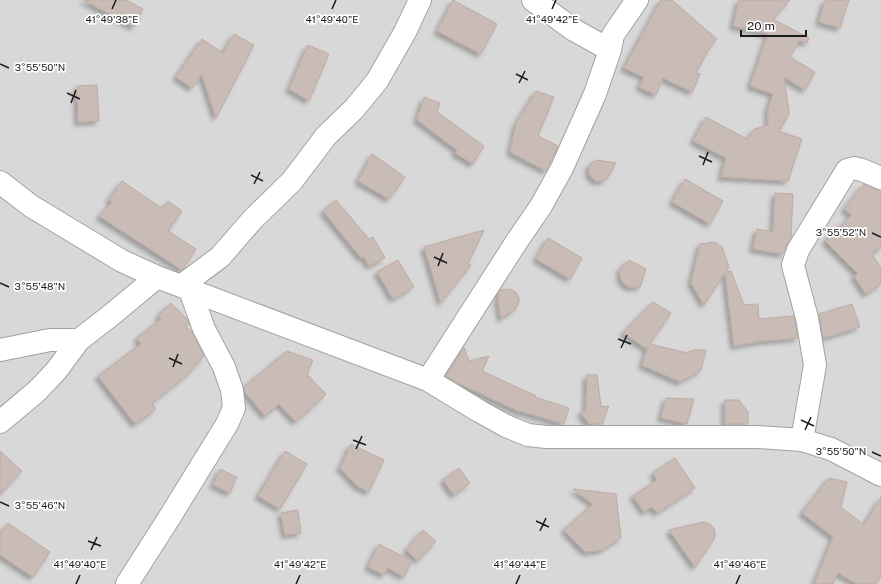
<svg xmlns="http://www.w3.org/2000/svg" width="881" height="584" font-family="'Public Sans',sans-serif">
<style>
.residential{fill:#d9d8d8}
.building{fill:#c9bcb6;stroke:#bfaaa1;filter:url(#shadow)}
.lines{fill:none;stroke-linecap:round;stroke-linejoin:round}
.street-casing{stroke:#a2a2a2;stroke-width:24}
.street{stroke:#fff;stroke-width:22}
.ticks{fill:none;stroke:#1b1b1b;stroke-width:1.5}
.ticks-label{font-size:10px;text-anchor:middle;fill:#1b1b1b;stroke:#fff;stroke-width:3.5;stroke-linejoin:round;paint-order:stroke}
</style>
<defs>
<filter id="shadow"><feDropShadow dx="-3.5" dy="3.5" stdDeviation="2" flood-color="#0004"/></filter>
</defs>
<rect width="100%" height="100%" fill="#ede7df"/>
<!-- residential -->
<path class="residential" d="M0 0H881V584H0Z"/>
<!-- building -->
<path class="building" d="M83 0H126L143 9 134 27Z
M453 0 497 24 481 54 437 31Z
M661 0H672L717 39 710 47 696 73 700 74 692 92 663 78 656 95 639 87 644 77 624 68Z
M739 0H790L773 19 809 38 807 43 799 41 790 57 815 72 805 90 784 77 789 111V114L779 131 802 139 788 181 721 177 726 158 693 141 706 117 747 139 755 129 768 125V109L773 94 750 86 768 34 733 26Z
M825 0H849L840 28 819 22Z
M234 34 254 45 216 118 202 75 192 88 176 77 202 39 223 53Z
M308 45 329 54 309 101 289 89Z
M97 85 99 121 78 122 77 86Z
M536 91 554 97 538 136 558 146 546 171 510 152 516 124Z
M424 97 440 103 437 112 484 146 473 164 455 153 457 150 417 120Z
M372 154 405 177 389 199 358 181Z
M597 160 616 163 608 177 603 181H596L593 179 589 174V167L591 163Z
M685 179 723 201 710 224 672 202Z
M122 181 163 209 168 201 182 211 168 231 196 249 182 270 99 216 112 202 109 200Z
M864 184 878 190 881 192V248L871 253 881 267V284L866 294 854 276 858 274 825 241 852 215 844 209Z
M775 193 793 194 791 236H792L786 246 783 254 753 249 757 229 773 232Z
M336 200 369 239 373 237 385 258 369 266 364 257 361 258 323 211Z
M484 230 468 264 471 265 441 303 424 247Z
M548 238 582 258 570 279 536 259Z
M715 242 722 247 729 267 726 272 731 271 744 305 758 304 759 319 794 316 798 338 762 341 734 346 725 273 704 305 691 283 700 244Z
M398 260 414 287 393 299 377 272Z
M629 260 646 269 640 287H629L623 283 621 279 620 272 621 268Z
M509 289 516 292 519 298V302L516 308 501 319 498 301 499 293 500 290Z
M653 302 671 313 650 344 687 353 694 350H706L701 370 680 382 642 365 648 346 647 349 623 333Z
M171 303 187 319 189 324 186 327 192 332 204 356 187 375 152 403 156 409 135 424 98 376 141 344 137 338 161 319 158 316Z
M852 304 860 327 823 338 819 314Z
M464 347 469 361 489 356 482 371 536 396 535 397 569 408 564 424 520 411V412L458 383 446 376Z
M287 351 292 353H293L313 360 307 374 326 394 296 422 279 404 265 416 245 392 244 387Z
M587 375H597L601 407 609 406 603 420V424H589L580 412 586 411Z
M666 398 694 399 687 424 661 418Z
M725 400H739L748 412V424H725Z
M351 444 384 460 369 492 357 486 340 468Z
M0 451 22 471 0 494Z
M285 451 307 464 280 509 258 496Z
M675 458 695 488 657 513 652 507 644 512 633 496 657 480 653 473Z
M459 468 470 483 454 495 443 480Z
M220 469 237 477 230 493 213 485Z
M829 478 847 482 841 507 864 525 881 497V576L876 584H857L838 573 833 584H814L833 537 802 513Z
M573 489 616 494 621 538 602 550 585 552 564 530 593 504Z
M298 510 301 533 285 535 281 513Z
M703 522 710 524 713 527 715 531V535L714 539 695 567 669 530Z
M8 523 50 552 33 577 0 555V534Z
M423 530 436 541 418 561 406 550Z
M379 544 412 561 404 577 388 568 384 575 368 567Z"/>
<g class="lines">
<defs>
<path id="street" d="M533 0 574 30 610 50
M0 182 31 206 122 261 157 277 181 286 190 290 428 380 479 411 506 426 528 435 546 437H757L802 440 831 449 881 475
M181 286 220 257 253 219 292 181 326 136 354 109 377 81 405 32 420 0
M0 350 50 340H79
M428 380 517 241 541 206 562 168 595 94 610 50 613 35 637 0
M0 422 37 391 56 371 79 340 110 316 157 277
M802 440 815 365 807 318 795 273 793 265 798 250 803 242 847 170 854 168 862 170 881 178
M127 584 171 515 227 424 234 408 232 390 224 367 204 329 190 290"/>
</defs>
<!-- street casing -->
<use href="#street" class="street-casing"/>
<!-- street -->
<use href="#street" class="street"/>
</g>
<!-- ticks -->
<path class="ticks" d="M112 9 116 0M332 9 336 0M552 9 556 0M0 64 9 68M516 74 528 80M519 83 525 71M67 93 80 99M71 103 76 90M699 156 712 162M703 165 708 152M251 175 263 181M254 184 260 172M872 233 881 237M434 257 447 263M438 266 443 253M0 283 9 287M618 339 631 344M621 348 627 335M169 358 182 364M173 367 178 354M801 420 814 426M805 430 811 417M353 440 366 445M356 449 362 436M872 452 881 456M0 502 9 506M536 521 549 527M540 531 546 518M88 541 101 546M91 550 97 537M76 584 80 575M296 584 300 575M516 584 520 575M736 584 740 575"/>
<g class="ticks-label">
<text x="332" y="23">41°49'40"E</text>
<text x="552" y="23">41°49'42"E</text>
<text x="112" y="23">41°49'38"E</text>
<text x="40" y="71">3°55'50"N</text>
<text x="841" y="236">3°55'52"N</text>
<text x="40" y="290">3°55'48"N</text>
<text x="841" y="455">3°55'50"N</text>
<text x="40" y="509">3°55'46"N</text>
<text x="80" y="568">41°49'40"E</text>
<text x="300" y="568">41°49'42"E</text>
<text x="520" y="568">41°49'44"E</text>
<text x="740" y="568">41°49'46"E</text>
</g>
<!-- scale -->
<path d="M741 30v6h65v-6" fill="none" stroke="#1b1b1b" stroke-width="2"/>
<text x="747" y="30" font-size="12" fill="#1b1b1b" stroke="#ffffff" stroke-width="3" paint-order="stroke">20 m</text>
</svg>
